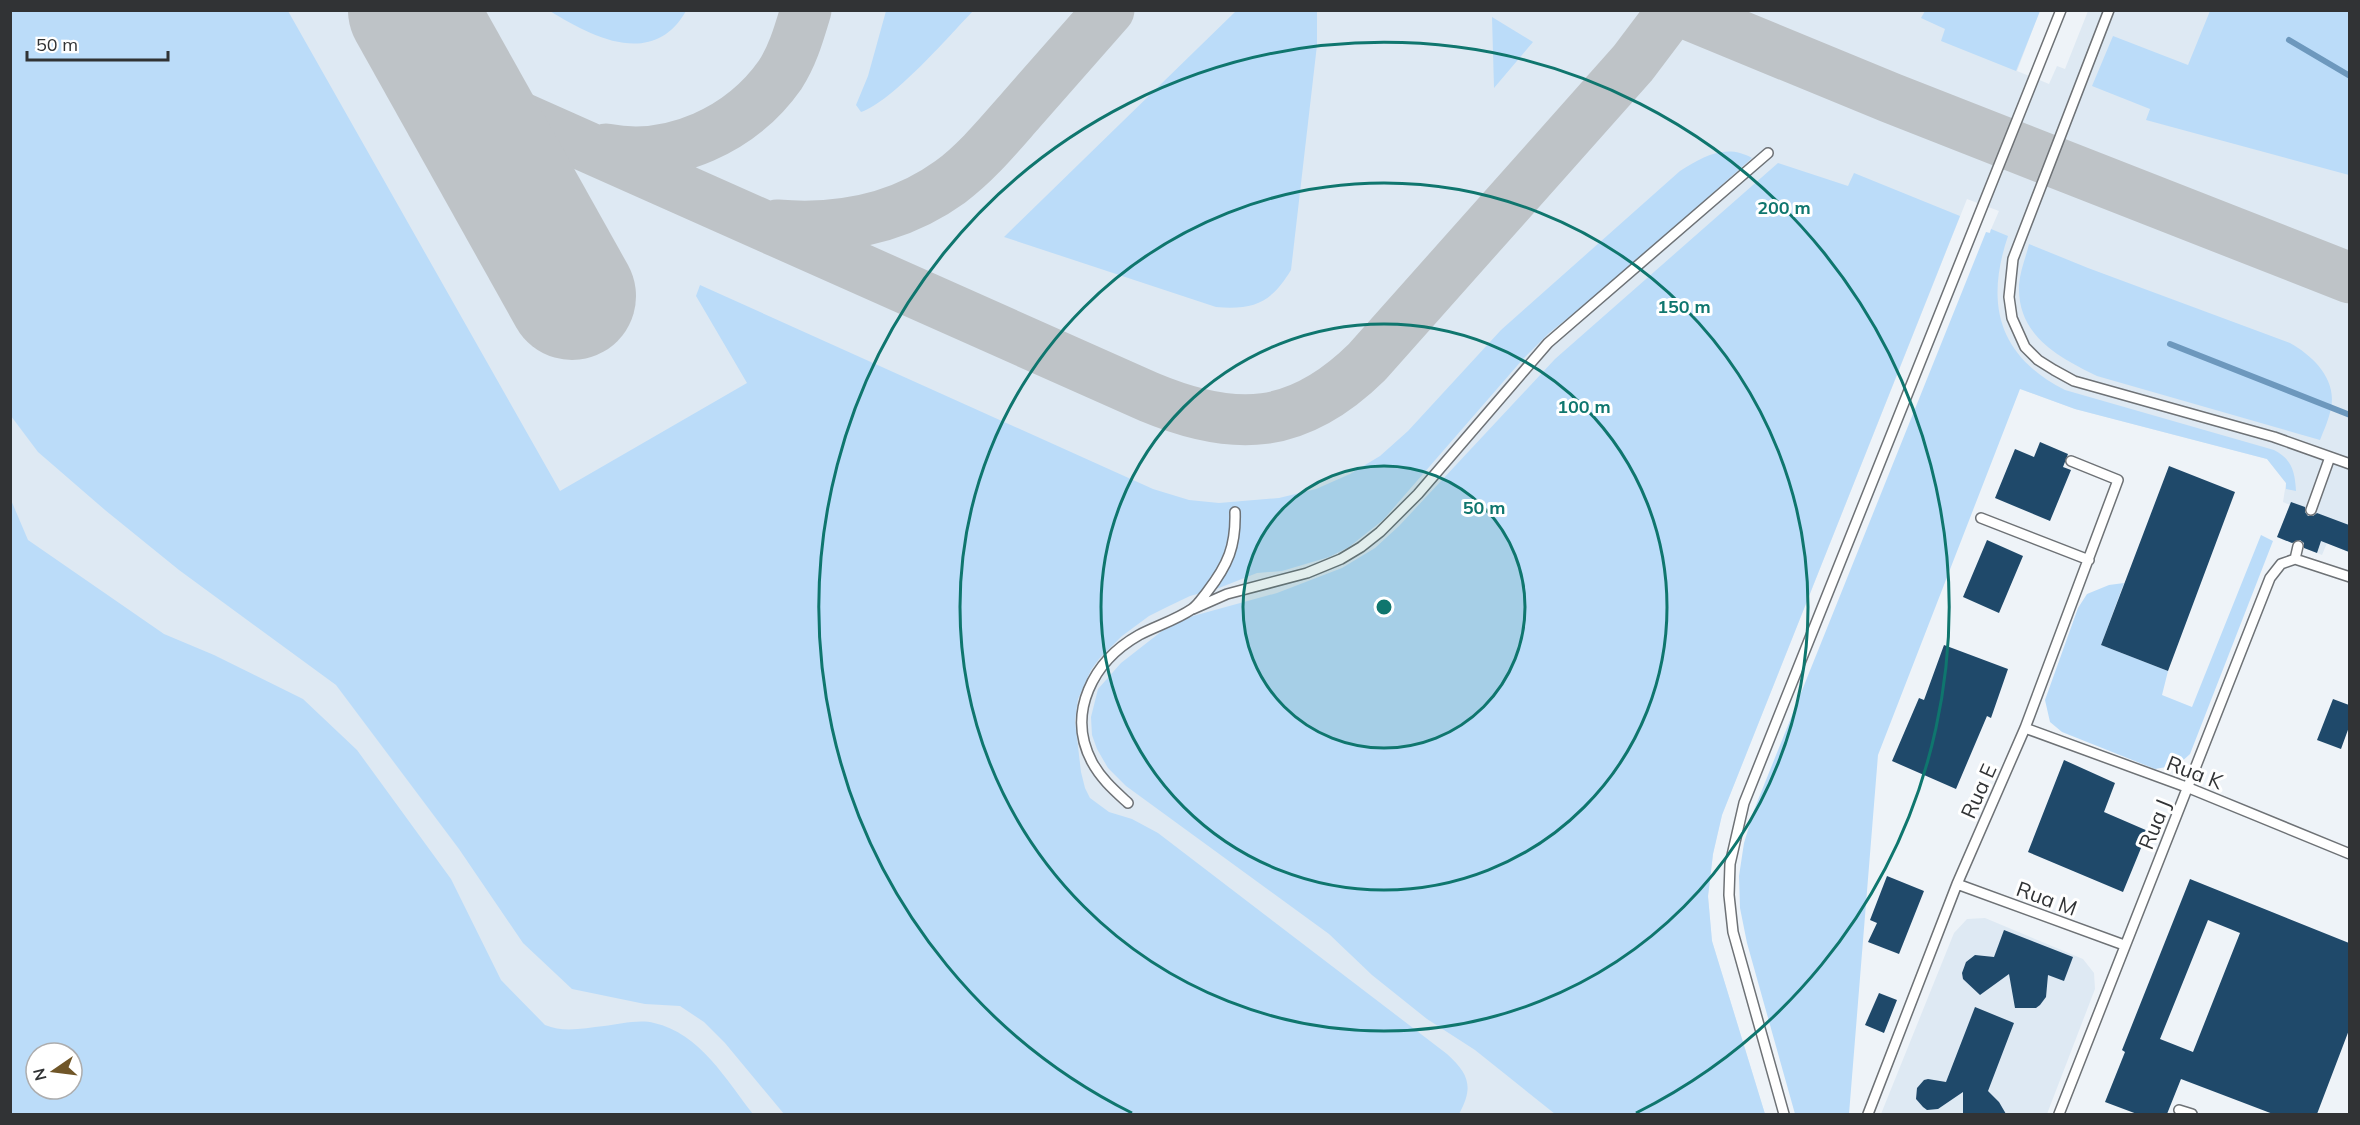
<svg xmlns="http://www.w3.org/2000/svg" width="2360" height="1125" font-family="Mulish,sans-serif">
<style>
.built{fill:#dee9f3}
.green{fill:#bbdcf9;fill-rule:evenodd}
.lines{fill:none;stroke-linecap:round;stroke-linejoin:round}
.stream{stroke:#6d98bd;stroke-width:6}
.taxiway{stroke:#bec3c7;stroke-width:51}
.runway{stroke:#bec3c7;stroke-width:128}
.building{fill:#1f496a;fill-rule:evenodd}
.service-casing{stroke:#6e7276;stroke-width:12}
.service{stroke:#fff;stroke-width:9}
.ring{fill:none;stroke:#0f766e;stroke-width:3}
.labels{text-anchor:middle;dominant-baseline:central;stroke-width:6;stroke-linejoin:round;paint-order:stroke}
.street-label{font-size:21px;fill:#313335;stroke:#fff}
.centre{fill:#0f766e;stroke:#fff;stroke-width:3}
.ring-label{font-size:18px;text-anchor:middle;font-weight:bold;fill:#0f766e;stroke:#fff;stroke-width:6;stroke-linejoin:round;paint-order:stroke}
</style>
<rect width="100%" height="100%" fill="#eef3f8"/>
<!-- built -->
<path class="built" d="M2040 10 2017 71 2049 84 2057 66 2065 69 2088 11H2349V552L2327 543 2322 555 2277 537 2290 505 2283 502 2286 483 2267 459 2075 409 2026 391 1989 313V234L1999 211 1967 199 1722 815 1713 854 1708 897 1712 941 1765 1114H122L11 910 10 11Z
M1985 918 2083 959 2094 973 2095 989 2047 1114H1881L1954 933 1967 919Z"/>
<!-- green -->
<path class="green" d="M11 11H288L560 491 747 383 696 296 700 285 1153 489 1189 500 1219 503 1279 498 1316 489 1350 474 1380 456 1408 431 1501 330 1680 171C1703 157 1725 143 1752 158L1612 283 1549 333 1523 359 1383 520 1349 547 1329 557 1282 571 1257 573 1219 588 1190 596 1167 607 1149 616 1122 636 1099 659 1091 670 1078 699 1075 721 1081 772 1085 788 1090 798 1109 812 1132 819 1158 833 1447 1054C1469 1074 1474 1087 1459 1114H784L725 1043 704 1022 680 1006 645 1004 572 989 523 943 459 849 336 685 179 570 105 510 38 452 11 416Z
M550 11H686C653 69 592 37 550 11Z
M886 11H973C949 36 892 102 861 112L856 105 868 76Z
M1236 11H1317V45L1291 270C1271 303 1254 310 1216 307L1004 237Z
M1925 11V10L2040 11 2016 71 1941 41 1945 29 1921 18Z
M2210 11H2349V175L2146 120 2150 109 2092 86 2113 36 2188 65Z
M1492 17 1533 42 1494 88Z
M1778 163 1848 186 1854 173 1960 216 1722 815 1713 854 1708 896 1712 941 1765 1114H1555L1475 1050 1427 1019 1372 975 1329 934 1126 786 1108 768 1097 749 1092 735 1091 717 1098 689 1121 663 1162 631 1193 616 1277 593 1342 568 1375 548 1399 526 1555 359Z
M1991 229 2008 236C1985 304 1998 356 2065 390L2274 450C2292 459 2295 472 2296 491L2286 489V483L2267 459 2075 409 2020 389 1878 755 1849 1114H1795L1747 943 1740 908 1739 876 1744 843 1754 810 1986 232 1990 233Z
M2029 244 2088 268 2290 343C2313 356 2337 379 2331 408 2329 419 2324 430 2320 440L2097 376C2059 357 2017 336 2019 285 2020 271 2026 257 2029 244Z
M11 500 28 540 164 634 214 655 303 699 357 750 451 879 501 980 545 1025C564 1033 584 1028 604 1026 619 1024 640 1019 654 1023 700 1033 726 1080 753 1114H11ZM36 1053H72V1089H36Z
M2261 535 2273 541 2190 754 2178 765 2155 769 2062 732 2050 722 2045 700 2078 608 2087 594 2109 585 2124 583 2101 645 2168 671 2162 695 2192 707Z"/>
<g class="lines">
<!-- stream -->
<path class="stream" d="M2289 40 2350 76
M2170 344 2350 415"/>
<!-- taxiway -->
<path class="taxiway" d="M416 10C445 58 461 85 511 113L1149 397C1235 433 1298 430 1367 362L1633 63 1673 10
M1677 10 1891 98 2350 278
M606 149C672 162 742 129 780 75 793 55 799 33 806 10
M777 225C839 230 899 219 950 182 977 162 999 135 1021 110 1050 77 1079 44 1109 10"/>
<!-- runway -->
<path class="runway" d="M412 10 572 296"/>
</g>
<!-- building -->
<path class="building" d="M2040 442 2068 454 2063 467 2071 470 2050 521 1995 498 2015 449 2034 457Z
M2169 466 2235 492 2168 671 2101 645Z
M2291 502 2305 507V512L2308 516H2313L2317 513 2349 525V552L2321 541 2317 553 2304 548V543L2300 540 2292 543 2277 537Z
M1987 540 2023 556 1999 613 1963 597Z
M1944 645 2008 669 1991 718 1987 716 1956 789 1892 761 1919 698 1924 700Z
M2333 699 2349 705V727L2341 749 2317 740Z
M2064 760 2115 783 2104 812 2148 831 2123 892 2028 852Z
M1887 876 1924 891 1899 954 1868 942 1877 923 1870 920Z
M2190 879 2349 943V1030L2317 1114H2273L2181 1079 2167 1114H2137L2105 1102 2125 1052 2122 1050ZM2208 920 2240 933 2193 1052 2160 1039Z
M2004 930 2073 957 2064 981 2048 975 2046 997 2040 1005 2036 1008H2015L2009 974 1980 995 1963 979 1962 973 1966 962 1975 955 1994 957Z
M1879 993 1897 1000 1884 1033 1865 1025Z
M1975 1007 2014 1023 1988 1091 1999 1102 2006 1114H1963V1092L1938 1109 1927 1110 1923 1107 1916 1099 1917 1088 1924 1080 1928 1079 1946 1082Z"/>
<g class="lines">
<defs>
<path id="service" d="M2109 10 2013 259 2009 297 2012 318 2025 347 2038 360 2054 370 2074 381 2274 437 2350 464
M2311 510 2330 457
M1981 518 2089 560
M2295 559 2350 577
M2295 559 2298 546
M1193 609 1227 594 1307 573 1341 559 1361 547 1380 532 1418 494 1548 343 1768 153
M2025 728 2189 788 2350 854
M1128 803C1115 791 1101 779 1092 762 1066 713 1093 661 1139 635 1156 626 1176 620 1192 609 1198 605 1203 597 1207 592 1228 565 1236 546 1235 512
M1957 884 2124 945
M2179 1110 2192 1114
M1784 1114 1733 932 1729 895 1730 864 1744 803 2061 10
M1868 1114 1957 884 2025 728 2118 480 2071 461
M2059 1114C2128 935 2200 757 2270 578L2281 564 2295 559"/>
</defs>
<!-- service casing -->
<use href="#service" class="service-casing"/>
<!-- service -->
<use href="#service" class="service"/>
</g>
<!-- distance rings -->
<circle cx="1384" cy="607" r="141" fill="#0f766e" fill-opacity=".12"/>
<g class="ring">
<circle cx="1384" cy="607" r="141"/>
<circle cx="1384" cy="607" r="283"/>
<circle cx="1384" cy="607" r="424"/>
<path d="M1132 1113A565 565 0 1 1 1636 1113"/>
</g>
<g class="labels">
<!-- street labels -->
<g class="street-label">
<text transform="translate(2195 772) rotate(21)">Rua K</text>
<text transform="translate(1978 791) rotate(-66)">Rua E</text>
<text transform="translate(2154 824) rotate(-68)">Rua J</text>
<text transform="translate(2047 898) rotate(20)">Rua M</text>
</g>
</g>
<circle cx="1384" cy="607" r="9" class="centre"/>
<g class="ring-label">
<text x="1784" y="214">200 m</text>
<text x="1684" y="313">150 m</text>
<text x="1584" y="413">100 m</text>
<text x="1484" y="514">50 m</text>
</g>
<!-- border -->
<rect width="2360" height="1125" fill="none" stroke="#313335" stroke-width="24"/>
<!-- north arrow -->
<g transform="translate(54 1071) rotate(256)"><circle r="28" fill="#ffffff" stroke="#adadae" stroke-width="1.5"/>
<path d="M0-4.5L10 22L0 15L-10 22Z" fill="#705628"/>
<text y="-9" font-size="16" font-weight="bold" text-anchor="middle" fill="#313335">N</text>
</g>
<!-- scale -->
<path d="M27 51v9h141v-9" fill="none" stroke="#313335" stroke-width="3"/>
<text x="36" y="51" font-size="18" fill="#313335" stroke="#ffffff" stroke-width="4.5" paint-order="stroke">50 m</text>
</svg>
